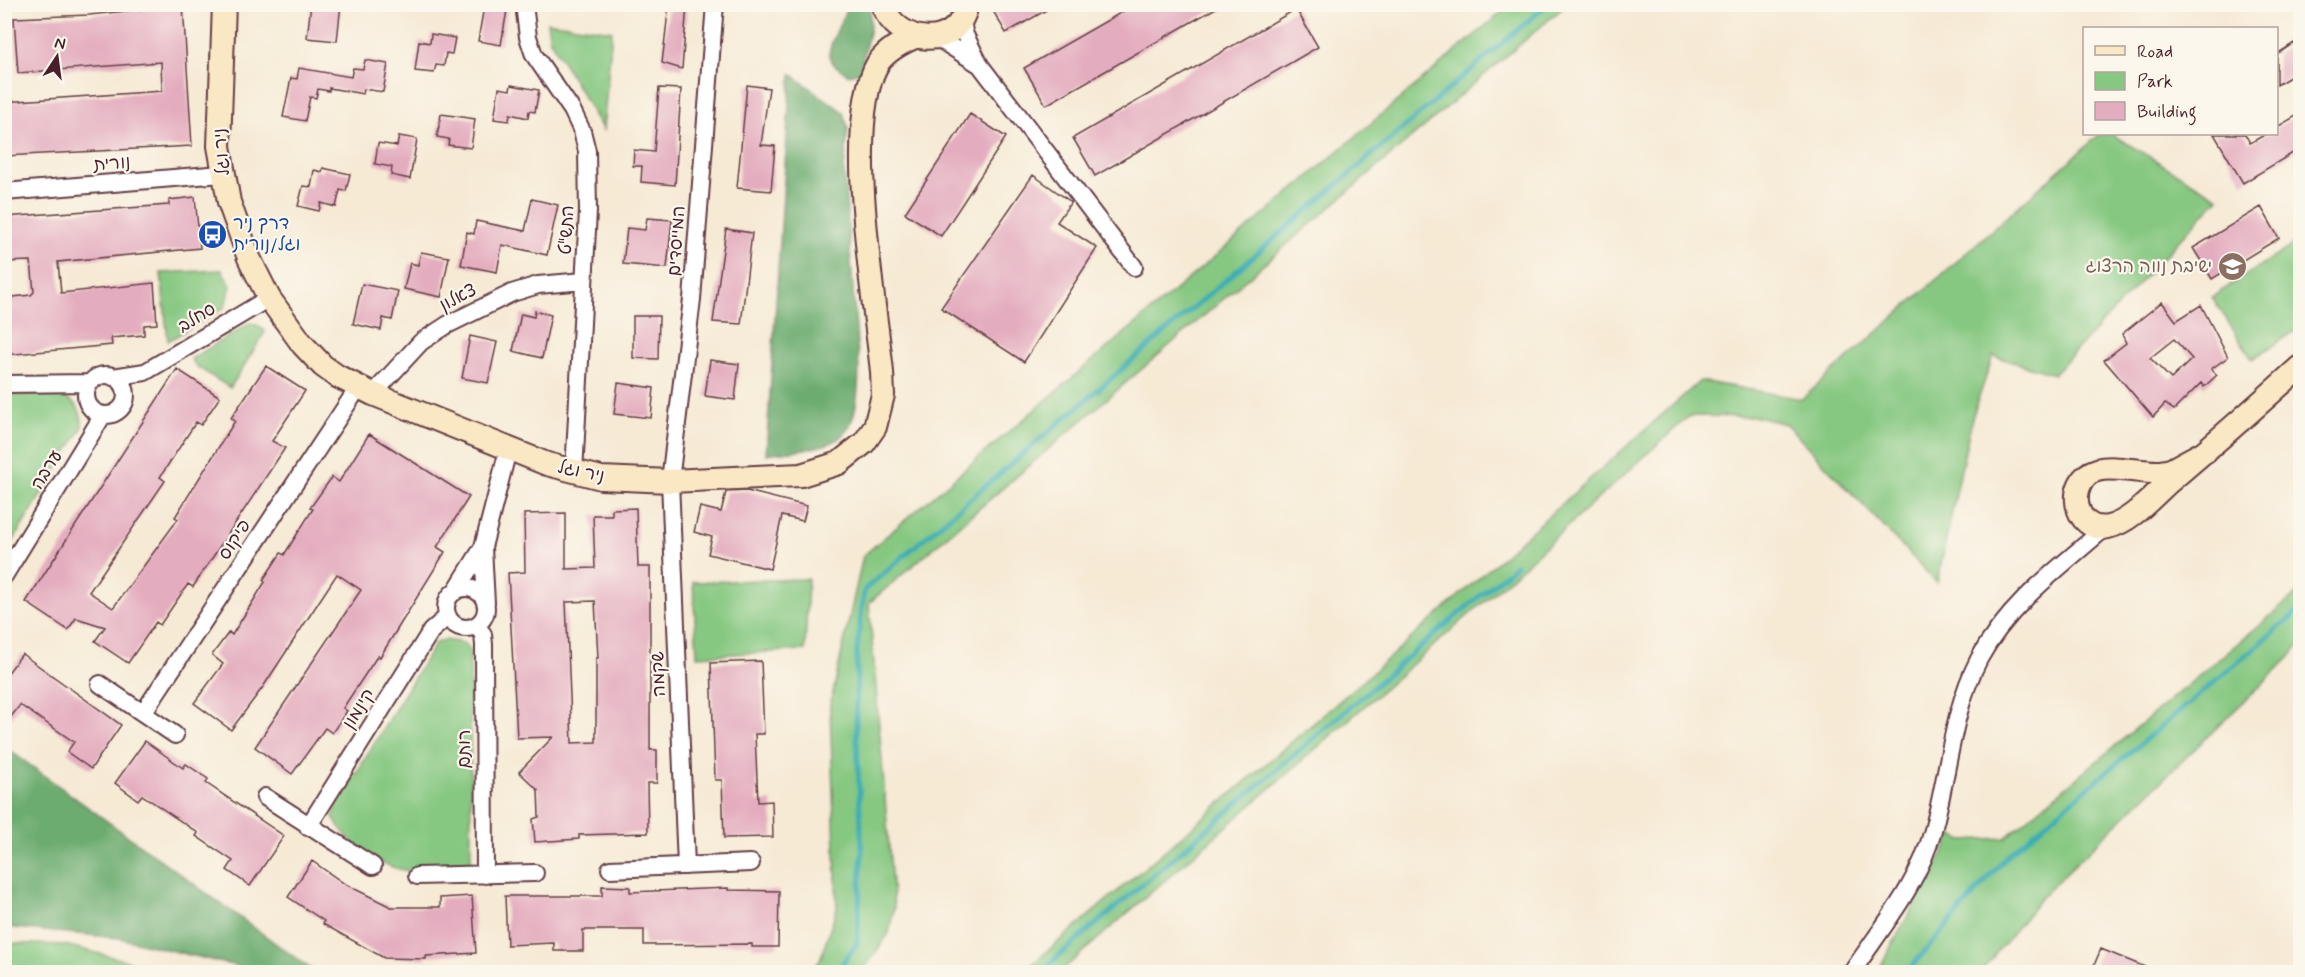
<svg xmlns="http://www.w3.org/2000/svg" width="2305" height="977" font-family="Mynerve,'Playpen Sans Hebrew',sans-serif">
<style>
.green{fill:#86c881;stroke:#687456;stroke-width:1.5}
.forest{fill:#6cac6f;stroke:#5b664d;stroke-width:1.5}
.lines{fill:none;stroke-linecap:round;stroke-linejoin:round}
.stream{stroke:#3badb4;stroke-width:5}
.building{fill:#e4adbf;fill-rule:evenodd}
.street-casing{stroke:#643d44;stroke-width:20}
.secondary-casing{stroke:#643d44;stroke-width:26}
.street{stroke:#fff;stroke-width:16}
.secondary{stroke:#fae7c3;stroke-width:22}
.labels{text-anchor:middle;dominant-baseline:central;stroke-width:4.5;stroke-linejoin:round;paint-order:stroke}
.street-label{font-size:18px;fill:#4a1f2b;stroke:#fbf7ec}
.transit-label{font-size:18px;fill:#164399;stroke:#fbf7ec;text-anchor:start}
.education-label{font-size:18px;fill:#785e54;stroke:#fbf7ec;text-anchor:end}
</style>
<rect width="100%" height="100%" fill="#fbf7ec"/>
<filter id="ink" filterUnits="userSpaceOnUse"><feTurbulence type="fractalNoise" baseFrequency=".0167" numOctaves="2"/><feDisplacementMap in="SourceGraphic" scale="12" xChannelSelector="R" yChannelSelector="G"/><feConvolveMatrix kernelMatrix="1 2 1 2 8 2 1 2 1" color-interpolation-filters="sRGB"/></filter>
<filter id="wash" filterUnits="userSpaceOnUse"><feTurbulence type="fractalNoise" baseFrequency=".008" numOctaves="4" result="noise"/><feDisplacementMap in="SourceGraphic" scale="24" xChannelSelector="R" yChannelSelector="G"/><feGaussianBlur stdDeviation="1.35" result="paint"/><feColorMatrix in="noise" values="0 0 0 0 0 0 0 0 0 0 0 0 0 0 0 0 0 1.4 0 .05"/><feComposite in="paint" operator="in"/></filter>
<g filter="url(#wash)">
<rect width="100%" height="100%" fill="#f6ead5"/>
<!-- green -->
<path class="green" d="M1510 5H1566L869 603 894 908 889 933 862 972H811L820 960 837 908 830 706 863 556Z
M547 22 612 31 603 130 550 40Z
M2100 134H2111L2219 198 2054 374 1993 356 1972 418 1937 583 1786 424 1758 417 1689 416 1494 593 1060 972H1023L1364 680 1700 381 1802 399Z
M2299 241 2300 328 2252 359 2212 297Z
M222 270 231 286 224 308 168 341 161 273Z
M250 323 259 326 265 332 230 388 196 366 191 359Z
M51 394C72 399 83 405 82 428L5 554V395Z
M808 579 805 650 697 656 693 582Z
M2300 591V644L2289 658 2044 894 1981 972H1877L1953 835 1963 840 2005 838Z
M446 640 463 643 470 649 471 863 464 866C445 867 421 873 403 870 377 865 345 840 333 817L337 805 436 642Z
M5 943 65 945 172 972H5Z"/>
<!-- forest -->
<path class="forest" d="M848 5 870 6V27L860 72 849 75 833 64 829 53 832 42Z
M791 74 843 112 848 128 844 171 859 368C857 450 838 445 766 454Z
M5 747 315 972H261L119 938 5 927Z"/>
<g class="lines">
<!-- stream -->
<path class="stream" d="M4 970 22 972
M836 972 857 943 862 852 856 720 857 651 864 590 1548 4
M1040 972 1516 565
M1907 972 2009 854 2300 610"/>
</g>
<g id="blocks">
<!-- building -->
<path class="building" d="M311 4H341L337 41 307 38Z
M669 4H687L682 69 662 63Z
M989 4H1057L1006 33Z
M1136 4H1223L1046 105 1024 68Z
M183 5 192 146 4 156V102L162 91 161 62 18 73 14 18 89 15Z
M484 6 507 10 501 45 478 41Z
M1296 9 1318 47 1095 176 1073 138Z
M431 34 455 38 452 54 446 53 444 66 436 65 434 73 415 71 419 41 430 43Z
M2294 43 2301 54V70L2277 85V54Z
M365 60 388 64 383 92 364 89 363 94 329 88V91L318 89 316 98 310 97 305 121 283 117 291 78 297 79 299 68 351 77 353 68 363 69Z
M511 85 539 90 535 112 529 111 528 118 510 114 509 121 494 119 499 88 510 90Z
M747 85 769 88 761 145 775 146 771 191 737 188Z
M659 88 681 89 675 185 641 182 642 166H633L634 150 654 152Z
M2301 113V148L2243 183 2214 134H2245L2250 143 2266 134H2277V127Z
M441 114 475 119 471 148 448 145 449 139 437 137Z
M970 114 1006 137 941 236 905 213Z
M399 136 417 139 410 179 391 175 392 167 375 164 378 143 397 146Z
M323 168 350 174 346 191 340 190 336 207 321 203 319 211 298 206 303 186 311 187 314 170 322 172Z
M1033 175 1071 202 1057 222 1097 248 1024 362 941 308Z
M195 197 200 248 58 262 61 293 154 283 157 324 144 325V335L111 338 112 345 4 355V298L31 295 34 292 31 261 4 262V217L169 205V200Z
M532 199 558 205 547 255 502 245 497 272 461 265 467 232 474 234 476 221 525 231Z
M2261 207 2279 238 2212 279 2193 248Z
M647 218 672 220 667 268 623 264 627 228 645 230Z
M726 229 752 233 741 324 713 322Z
M421 252 449 257 441 297 404 289 410 263 418 265Z
M362 284 398 291 392 320 383 318 381 330 353 324Z
M2162 302 2176 321 2201 305 2228 357 2211 369 2217 375 2204 387 2201 383 2174 410 2165 404 2153 417 2104 360 2126 343 2122 334ZM2174 339 2192 359 2171 379 2150 358Z
M535 311 551 315 542 358 513 351 521 314 534 317Z
M633 316H659L658 359 633 358Z
M470 336 497 342 488 383 462 378Z
M710 360 739 364 735 400 705 396Z
M266 366 305 391 272 441 285 448 193 587 188 584 160 625 156 622 128 663 95 641 105 627 76 618 68 630 26 602 177 369 220 397 201 425 196 422 160 477 165 481 89 592 113 608 178 519 175 517 235 421 231 418Z
M618 383 654 388 651 418 614 414Z
M369 434 469 497 437 547 445 552 380 657 378 655 343 708 347 711 332 733 325 728 292 774 255 747 361 590 337 574 263 687 231 730 194 703 223 664 212 655 229 632 232 635 265 582 263 580 281 553 284 555 313 509 310 508 332 477 339 482Z
M747 491 807 506 803 521 782 516 770 569 708 554 712 537 694 532 700 507 721 512 726 492Z
M636 508 638 567H650V750H657V783H647L648 833 579 835V839L535 842 533 819 539 817 538 790 519 772 553 737 517 738 508 573 525 572 524 514 566 513V569L595 568 593 515H612V509ZM595 601 598 658H596V742L572 743 566 602Z
M22 654 121 725 91 769 67 752 74 742 20 705 4 726V678Z
M761 661 764 734H755L758 802 772 801 773 837 724 838 722 780H715L711 663Z
M145 741 183 768 186 764 208 779 206 783 284 836 250 886 227 870 233 861 196 836 198 833 142 795 138 800 115 783Z
M312 861 345 884 391 907H440V898L472 896 476 953 426 956V959L384 958 323 924 324 921 288 897Z
M602 886 630 887V892L728 888V890L779 891 778 947H752V944L644 945V930H583V951H554V943L507 945 505 896H602Z
M2101 949 2157 972H2091Z"/>
</g>
</g>
<g filter="url(#ink)">
<use href="#blocks" fill-opacity="0" stroke="#643d44" stroke-width="1.5"/>
<g class="lines">
<defs>
<path id="street" d="M524 4 528 37 534 55 572 110 582 131 587 151 588 211 574 473
M962 17 964 33 980 65 1134 267
M936 37 977 63
M4 192 222 174
M86 395a20 20 0 1 1 40 0a20 20 0 1 1-40 0Z
M113 377 145 372 269 298
M4 384 90 383
M373 394 421 342 447 325 512 293 538 285 584 281
M483 548 486 603
M4 576 103 415
M446 608a20 20 0 1 1 40 0a20 20 0 1 1-40 0Z
M455 592 483 547 508 450
M476 626 483 634 484 645 485 875
M100 684 175 735
M143 713 358 388
M265 797 373 866
M308 827 431 631 448 616
M686 866 670 481 692 299 715 4
M610 869 751 863
M417 876 535 873
M1852 972C1882 927 1919 884 1933 830 1949 773 1951 713 1979 659 2008 605 2060 567 2105 528"/>
<path id="secondary" d="M224 4 219 146 229 202 249 258 269 298 303 345 323 366 337 376 373 394 547 464 601 478 670 481 801 475 839 463 864 443 875 427 883 395 882 372C875 301 843 122 878 63 887 50 901 43 915 37
M882 4C897 46 958 52 967 4
M2206 451 2171 470 2160 472C2141 473 2114 465 2097 470 2065 479 2073 534 2108 527 2131 522 2153 496 2170 481 2214 444 2257 406 2300 367"/>
</defs>
<!-- street casing -->
<use href="#street" class="street-casing"/>
<!-- secondary casing -->
<use href="#secondary" class="secondary-casing"/>
<!-- street -->
<use href="#street" class="street"/>
<!-- secondary -->
<use href="#secondary" class="secondary"/>
</g>
</g>
<!-- icons -->
<defs>
<symbol id="bus-disc" viewBox="-11 -11 22 22"><circle r="9.5" fill="#1a4fb4" stroke="#fbf7ec"/><path d="M-5-6H5V4H4V6H2V4H-2V6H-4V4H-5ZM-3.5-4V0h7V-4ZM-3.5 1.2v1.5H-2V1.2ZM2 1.2v1.5H3.5V1.2Z" fill="#fff"/></symbol>
<symbol id="school-disc" viewBox="-11 -11 22 22"><circle r="9.5" fill="#8d6e63" stroke="#fbf7ec"/><path d="M0-5L7-2L0 1L-7-2ZM-4 1L0 2.5L4 1V4Q0 6-4 4Z" fill="#fff"/></symbol>
</defs>
<g fill-rule="evenodd">
<use href="#bus-disc" x="196" y="218" width="33" height="33"/>
<use href="#school-disc" x="2216" y="250" width="33" height="33"/>
</g>
<g class="labels">
<!-- street labels -->
<g class="street-label">
<text transform="translate(222 152) rotate(-95)">ניר וגל</text>
<text transform="translate(112 164) rotate(-5)">נורית</text>
<text transform="translate(567 230) rotate(-87)">התש"ט</text>
<text transform="translate(677 241) rotate(-86)">המייסדים</text>
<text transform="translate(458 298) rotate(-28)">צאלון</text>
<text transform="translate(197 318) rotate(-31)">סחלב</text>
<text transform="translate(47 470) rotate(-58)">ערבה</text>
<text transform="translate(581 472) rotate(12)">ניר וגל</text>
<text transform="translate(235 540) rotate(-57)">פיקוס</text>
<text transform="translate(659 674) rotate(-92)">שקמה</text>
<text transform="translate(359 709) rotate(-58)">קינמון</text>
<text transform="translate(465 749) rotate(-90)">רותם</text>
</g>
<!-- transit labels -->
<g class="transit-label">
<text x="233" y="224">דרך ניר<tspan x="233" dy="21">וגל/נורית</tspan></text>
</g>
<!-- education labels -->
<g class="education-label">
<text x="2212" y="267">ישיבת נווה הרצוג</text>
</g>
</g>
<!-- margin -->
<rect width="2305" height="977" fill="none" stroke="#fbf7ec" stroke-width="24"/>
<!-- legend -->
<rect x="2083" y="27" width="195" height="108" fill="#fbf7ec" stroke="#b4a19f" stroke-width="1.5"/>
<rect x="2095" y="46" width="30" height="9" fill="#fae7c3" stroke="#b4a19f" stroke-width="1.5"/>
<text x="2137" y="57" font-size="18" fill="#4a1f2b">Road</text>
<rect x="2095" y="72" width="30" height="18" fill="#86c881" stroke="#b4a19f" stroke-width="1.5"/>
<text x="2137" y="87" font-size="18" fill="#4a1f2b">Park</text>
<rect x="2095" y="102" width="30" height="18" fill="#e4adbf" stroke="#b4a19f" stroke-width="1.5"/>
<text x="2137" y="117" font-size="18" fill="#4a1f2b">Building</text>
<!-- north arrow -->
<g transform="translate(57 57) rotate(13)" stroke="#fbf7ec" stroke-width="4.5" paint-order="stroke">
<path d="M0-4.5L10 22L0 15L-10 22Z" fill="#4a1f2b"/>
<text y="-9" font-size="16" font-weight="bold" text-anchor="middle" fill="#4a1f2b">N</text>
</g>
</svg>
